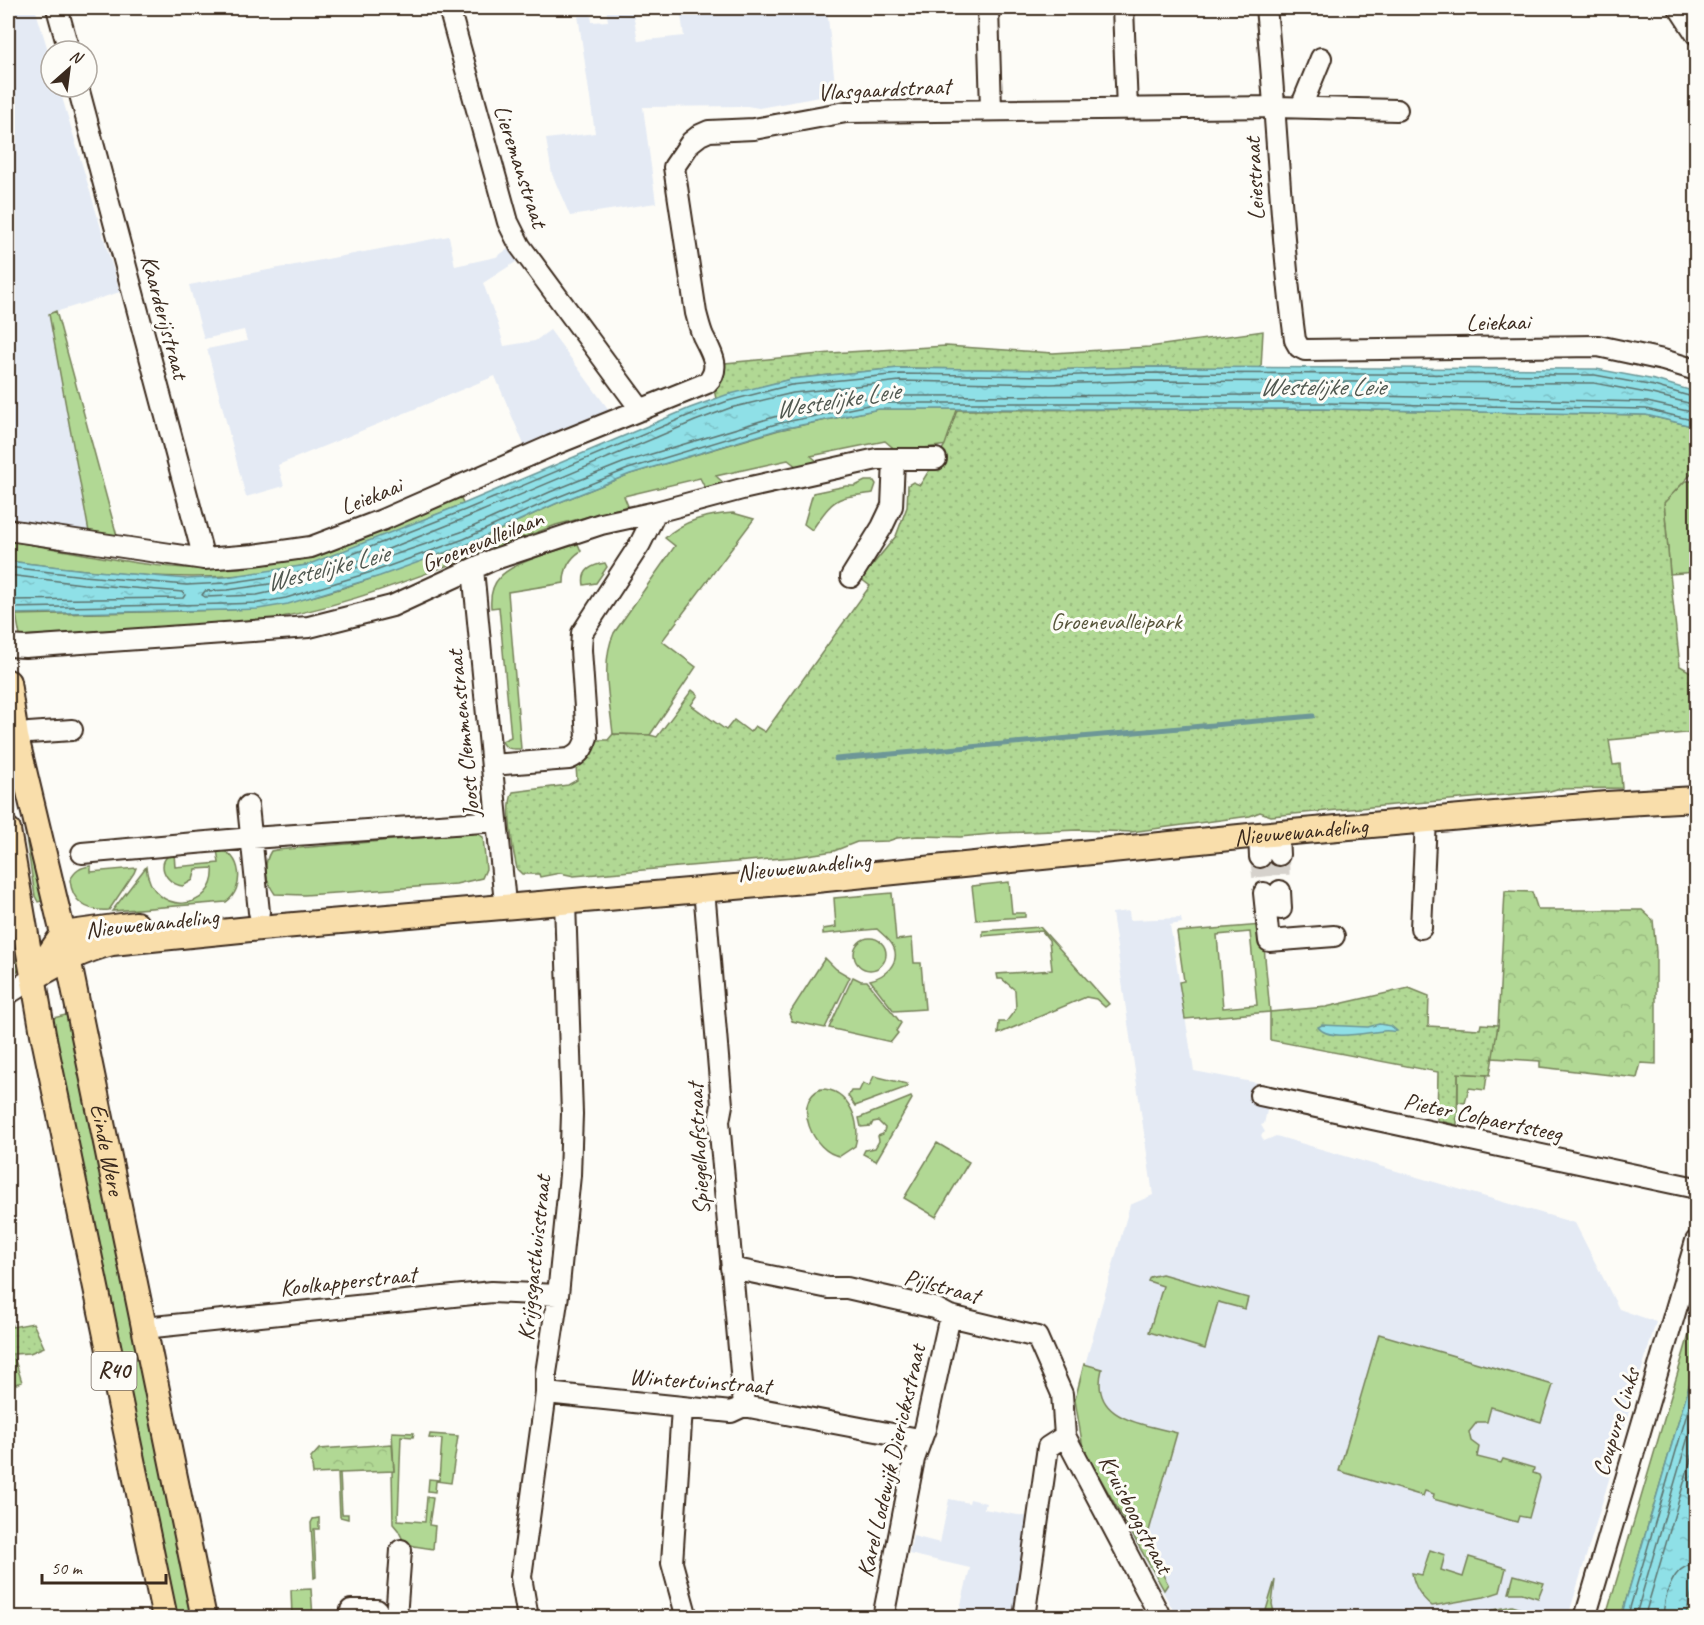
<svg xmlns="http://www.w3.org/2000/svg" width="1704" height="1625" font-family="Caveat,sans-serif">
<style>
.built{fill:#e4eaf4}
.green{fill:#b1d894;stroke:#768159;stroke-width:1.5;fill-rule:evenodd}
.forest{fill:url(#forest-crowns);stroke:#768159;stroke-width:1.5}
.park{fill:url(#park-dots);stroke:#768159;stroke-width:1.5}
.water{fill:url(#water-ripples);stroke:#6d9797;stroke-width:1.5}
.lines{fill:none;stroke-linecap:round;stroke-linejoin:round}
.shore{stroke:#5d736e;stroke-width:1.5}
.stream{stroke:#6d9797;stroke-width:5}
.minor-tunnel{stroke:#d6d2cc;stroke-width:20;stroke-dasharray:20 10;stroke-linecap:butt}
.minor-casing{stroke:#3b2a1e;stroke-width:24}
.major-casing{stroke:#3b2a1e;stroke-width:28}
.minor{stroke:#fdfcf7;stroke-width:20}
.major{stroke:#f9deab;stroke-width:24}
.labels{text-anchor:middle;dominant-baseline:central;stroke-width:6;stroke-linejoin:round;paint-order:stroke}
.shield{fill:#fdfcf7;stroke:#75695f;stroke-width:1.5}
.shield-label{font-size:22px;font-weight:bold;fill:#3b2a1e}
.street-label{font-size:24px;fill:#3b2a1e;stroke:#fdfcf7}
.park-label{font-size:24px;fill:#58563c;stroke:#fdfcf7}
.water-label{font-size:26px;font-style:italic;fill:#505850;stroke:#fdfcf7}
</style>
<defs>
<pattern id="forest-crowns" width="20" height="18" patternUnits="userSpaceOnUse" patternTransform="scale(1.5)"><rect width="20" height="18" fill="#b1d894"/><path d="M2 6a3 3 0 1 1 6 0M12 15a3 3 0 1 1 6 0" fill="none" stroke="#99ba7f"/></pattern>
<pattern id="park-dots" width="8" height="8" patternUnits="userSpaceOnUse" patternTransform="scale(1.5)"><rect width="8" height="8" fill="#b1d894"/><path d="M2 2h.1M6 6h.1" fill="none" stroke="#99ba7f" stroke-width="1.8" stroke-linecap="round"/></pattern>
<pattern id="water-ripples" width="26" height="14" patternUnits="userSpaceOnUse" patternTransform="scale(1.5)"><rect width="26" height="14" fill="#8fe0e7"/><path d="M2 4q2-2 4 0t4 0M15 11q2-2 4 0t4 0" fill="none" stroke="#7cc0c6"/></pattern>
</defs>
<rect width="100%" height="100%" fill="#fdfcf7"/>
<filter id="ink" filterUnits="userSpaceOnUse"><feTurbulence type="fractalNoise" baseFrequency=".0167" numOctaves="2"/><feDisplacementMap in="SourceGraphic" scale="12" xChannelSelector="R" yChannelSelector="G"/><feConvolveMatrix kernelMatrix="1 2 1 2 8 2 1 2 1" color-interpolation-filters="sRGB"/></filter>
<g filter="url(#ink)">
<!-- built -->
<path class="built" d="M8 8H35L51 60V87H59L120 292 49 314 89 532 8 518Z
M577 8H590L592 22 608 21 606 8H632L638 41 684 36 680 8H827L836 94 759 108 747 106 643 107 656 203 570 216 552 174 546 139 595 133Z
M449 236 455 266 496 257 511 247 522 258 483 283 498 324 504 346 535 341 550 330 609 410 525 447 495 376 278 465 284 486 246 497 207 349 247 341 244 330 204 339 189 285Z
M1129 911 1130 920 1181 918 1182 923 1170 925 1194 1071 1258 1083 1254 1105 1268 1106 1264 1124 1261 1125 1265 1132 1261 1135 1264 1141 1276 1136 1283 1138 1575 1223 1619 1309 1656 1322 1568 1617H1177L1083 1448 1075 1400 1130 1205 1153 1195 1112 913Z
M949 1499 969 1503 970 1499 986 1503 984 1509 1030 1517 1016 1617 986 1613 985 1617H958L970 1568 909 1554 913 1536 940 1543Z"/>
<!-- green -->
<path class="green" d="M56 311 117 536 89 532 49 314Z
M879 409H1263L897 451 885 441 811 456 822 465 801 470 788 460 716 476 727 486 706 490 700 478 624 496 628 506 556 525 495 548 491 547 486 536 555 504 630 474 779 430Z
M865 481H874L876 484 873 493C863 495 852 495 843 498 829 502 820 519 812 530L804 524 813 493 846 486H855Z
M1685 481H1696V572L1670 574 1664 502Z
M460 495 463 504C431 517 398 530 366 543 347 551 326 561 306 565 208 588 106 573 8 561V541C84 552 161 574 239 568 313 562 390 522 460 495Z
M733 513 754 519 662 641 696 667 650 735 613 734C610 702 600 663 614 633L675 546 665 538C684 520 707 515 733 513Z
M476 540 483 552C400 584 316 617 227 625L20 636 16 615 229 610C289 607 347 588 403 567 427 558 453 551 476 540Z
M578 544 581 551C570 558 564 569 564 583L508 592 521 749C513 749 505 750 502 741L511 737 499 607 491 608C490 596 492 585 500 577 513 562 559 550 578 544Z
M605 563 607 567 596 583 584 585C581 570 592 565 605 563Z
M11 762 46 900 38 902 35 896 24 824Z
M476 833 483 837 486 869 482 878 456 884 351 892 304 895 275 894C266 882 262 865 271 851L276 850Z
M217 849C243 852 245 890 226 902L112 911 146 867C152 919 217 911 213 868L196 869 193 880 183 886C164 884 154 859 174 853L175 867 219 863Z
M91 866V872L136 868 134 873 109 910C87 912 72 902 70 880 75 871 80 867 91 866Z
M1009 882 1012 913H1025V917L976 920 972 886Z
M892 893 896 940 912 938 914 963H921L925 1009 894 1011 870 980C884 977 900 964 894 948 891 940 883 935 877 929L823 934V929L836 927 834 898Z
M8 925H15L21 966 9 982Z
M1262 925 1270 1012 1185 1019 1179 982 1184 981 1177 932ZM1250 932 1257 1005 1223 1008 1217 935Z
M1040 927 1109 1004 1105 1007 1096 999 1086 997 998 1034 999 1022H1006L1016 1009 1015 990 1002 979H998L997 974 1052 970 1049 940 1042 931 983 936V931Z
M854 954a16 16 0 1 1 32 0a16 16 0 1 1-32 0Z
M825 958 836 969 850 977 825 1028 792 1021 789 1014Z
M853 977 861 981H867L901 1023 896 1031 898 1033 891 1042 829 1028Z
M70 1014 195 1617H173L49 1019Z
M1458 1073 1487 1075 1485 1090 1469 1088 1465 1103 1458 1102Z
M874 1076 907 1084V1087L855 1106 848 1096 851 1091H859L863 1083 869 1086Z
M821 1089C849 1089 862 1123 855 1146L840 1156C813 1153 791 1101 821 1089Z
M911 1097 912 1099 876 1161 863 1154 865 1150 875 1148 879 1141 878 1136 883 1134 885 1128 878 1121 873 1122 871 1126 861 1127 859 1118Z
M937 1143 969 1162 936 1217 904 1198Z
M1162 1274 1248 1298 1245 1309 1218 1302 1205 1349 1149 1332 1163 1286 1148 1281 1150 1277Z
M1696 1311V1362L1621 1617 1606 1616Z
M1379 1334 1553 1385 1541 1422 1491 1407 1487 1422H1477L1469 1432 1471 1441 1479 1447 1477 1457 1501 1463 1503 1459 1534 1468 1533 1473 1539 1475 1540 1478 1529 1518 1519 1516 1517 1522 1433 1499 1434 1494 1425 1491 1423 1496 1339 1471Z
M1084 1364 1102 1369C1089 1420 1141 1423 1177 1433L1147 1538 1151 1553 1168 1584 1164 1590 1083 1448 1075 1400Z
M392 1432 414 1433 413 1437 401 1436 398 1520 425 1522 427 1497 433 1498 429 1525 435 1526 433 1549 414 1546 404 1542 398 1530 393 1524 392 1471H394Z
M430 1434 458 1436 451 1483 436 1481 435 1492 428 1491 429 1479 439 1480 442 1439 429 1438Z
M338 1473H340L342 1514H348V1519L340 1517Z
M319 1518V1529H314L316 1577 314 1578 311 1523 313 1519Z
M1430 1550 1445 1555 1441 1570 1463 1577 1469 1557 1506 1568 1500 1592 1484 1597 1432 1606C1422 1598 1414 1586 1412 1573L1422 1575Z
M1514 1575 1544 1583 1538 1598 1522 1593H1509Z
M1696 1578V1617H1685Z
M1275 1580 1272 1604 1275 1617H1264Z
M311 1589 313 1617H292L291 1590Z
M1512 1606 1519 1608 1522 1617H1466L1467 1616Z"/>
<!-- forest -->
<path class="forest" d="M1505 891 1532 892 1538 910H1642L1653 920 1656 952V1064L1641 1063 1637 1078 1540 1067V1061L1492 1058 1498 1025Z
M392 1444 394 1471 313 1474 311 1458 319 1449Z"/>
<!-- park -->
<path class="park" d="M1263 331 1261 368 1138 367 1052 370 900 368 791 379 716 399 714 389 725 363 831 353 946 346 1053 353 1149 347Z
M1324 409 1646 415 1696 427V469L1664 503 1670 574 1680 666 1696 675V732L1609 740 1613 765 1620 764 1622 788 1557 789 1550 791 1271 816 1260 812 1250 816 1131 832 1079 830 1002 833 960 837 918 836 897 838 888 841 857 842 834 851 794 857 574 876 560 873 540 877 539 874H522L517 869C513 852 505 806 513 792L568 785 577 780 576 766C588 762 594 753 596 740H608L613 734 650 735 657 737 692 690 698 695 691 705 726 730 734 720 750 732 755 726 765 732 870 586 861 579 896 536 907 507 908 485 913 482 920 485 945 445 957 410Z
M1409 988 1429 996 1428 1026 1480 1029 1481 1024 1498 1025 1490 1075 1458 1073 1457 1125 1437 1120 1438 1072 1270 1040V1012L1326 1007Z
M8 1309 12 1327 33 1323 44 1347 30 1353 13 1354 22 1382 8 1387Z"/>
<!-- water -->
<path class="water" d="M1138 367 1596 369 1655 380 1696 392V427L1646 415 1324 409H879L777 430 630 474 555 504 466 545 380 576 288 604 258 609 227 610 8 614V561L85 570 187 579 226 577 307 565 463 504 690 408 726 395 791 379 899 368 1050 370Z
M1379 1024 1391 1026 1397 1031C1393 1032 1388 1030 1383 1031 1368 1032 1328 1042 1318 1027L1322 1025 1368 1027Z
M1696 1362V1578L1685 1617H1621Z"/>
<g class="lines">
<!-- shore -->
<path class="shore" d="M1696 405 1652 394 1594 383 1138 381 1050 384 900 381 793 393 730 408 695 421 468 517 346 566 344 569 347 571 461 532 550 492 625 462 774 417 877 396 1324 395 1647 402 1696 413
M8 567 84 576 186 585 227 583 309 571 465 510 692 414 728 401 791 385 900 374 1050 376 1138 373 1595 375 1654 386 1696 398
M8 575 83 584 183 592 185 595 183 598 8 600
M297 580 300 583 299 586 257 595 205 597 202 595 205 591 228 590Z
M8 608 227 604 258 603 286 598 378 570 464 539 553 499 628 469 776 424 878 403H1324L1646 409 1696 421
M1627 1618 1696 1383
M1635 1618 1696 1410
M1644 1618 1696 1442
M1663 1618C1664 1597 1672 1565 1696 1564"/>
<!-- stream -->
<path class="stream" d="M836 759 1313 716"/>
<!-- minor-tunnel -->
<path class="minor-tunnel" d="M1279 855 1280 891
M1260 857 1264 893"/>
<defs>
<path id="minor" d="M57 8 69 51
M449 8 508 222 520 246 641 410
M988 8 991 109
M1123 8 1127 109
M1266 8C1277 119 1280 230 1295 340L1299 347 1305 350 1598 346 1663 360 1696 370
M1679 8 1696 34
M78 87 204 559
M1301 107 1321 58
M8 530 204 559 254 555 311 547 382 520 551 446 707 383C722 368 711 352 703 336 700 329 698 320 696 313L674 167 691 142 700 135 709 131 754 129 846 112 1276 107 1397 110
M473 569 504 893
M851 577 882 527 892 506 894 460
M8 646 25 647 309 627 392 606 492 560 601 524 656 512 742 489 877 459H936
M16 737 29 733 72 730
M492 765 569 759C580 754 583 749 587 737L581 650 582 633 640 544 656 512
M248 806 259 912
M1278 834 1279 855
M1259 835 1260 857
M82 853 252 838 497 821
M704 889 722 1105 719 1121 744 1406
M1280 891 1281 909
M1264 893 1269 941 1334 936
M1421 928 1426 820
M8 994 33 978
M1260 1095 1696 1188
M731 1268 829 1288H847L935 1308 950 1316 1037 1337 1062 1394 1065 1436 1161 1618
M144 1328 492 1292 558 1295
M546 1393 731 1412 744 1406 919 1439
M682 1408 672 1563 687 1618
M351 1610H377
M396 1618 401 1550
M528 1618 521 1577 546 1393V1373L558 1295 570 1175 572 1114 565 902
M883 1618 914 1459 925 1429 950 1316
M1024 1618 1048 1447 1065 1436
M1585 1618 1696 1241"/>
<g id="major">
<path id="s1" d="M8 682 16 737 63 934 204 1618"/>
<path d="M8 830 43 1034 165 1618"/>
<path d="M36 973 63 934 136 924"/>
<path id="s2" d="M33 978C59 963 83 950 112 943L260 928 816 880 1259 835 1607 804 1696 799"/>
</g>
</defs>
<!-- minor casing -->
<use href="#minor" class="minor-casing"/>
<!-- major casing -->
<use href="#major" class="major-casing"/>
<!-- minor -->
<use href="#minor" class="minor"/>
<!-- major -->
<use href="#major" class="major"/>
</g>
</g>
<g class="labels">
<!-- shield labels -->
<rect class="shield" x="91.5" y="1352" width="45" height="38" rx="4.5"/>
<g class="shield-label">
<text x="114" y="1371">R40</text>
</g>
<!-- street labels -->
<g class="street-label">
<text transform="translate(884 89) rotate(-3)">Vlasgaardstraat</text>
<text transform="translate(521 166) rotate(72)">Lieremanstraat</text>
<text transform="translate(1254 179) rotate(-93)">Leiestraat</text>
<text transform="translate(165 317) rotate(75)">Kaarderijstraat</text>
<text transform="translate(1498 322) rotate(-1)">Leiekaai</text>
<text transform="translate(371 496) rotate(-22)">Leiekaai</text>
<text transform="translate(482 541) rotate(-22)">Groenevalleilaan</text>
<text transform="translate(463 734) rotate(-96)">Joost Clemmenstraat</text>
<text stroke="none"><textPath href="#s2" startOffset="1281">Nieuwewandeling</textPath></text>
<text transform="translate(804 866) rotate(-6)">Nieuwewandeling</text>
<text transform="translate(152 923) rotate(-6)">Nieuwewandeling</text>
<text transform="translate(1483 1117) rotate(12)">Pieter Colpaertsteeg</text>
<text stroke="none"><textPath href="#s1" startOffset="478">Einde Were</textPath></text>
<text transform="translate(698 1149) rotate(-93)">Spiegelhofstraat</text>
<text transform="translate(534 1258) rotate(-84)">Krijgsgasthuisstraat</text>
<text transform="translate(348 1281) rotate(-6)">Koolkapperstraat</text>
<text transform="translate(942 1286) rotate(15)">Pijlstraat</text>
<text transform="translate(700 1381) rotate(4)">Wintertuinstraat</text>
<text transform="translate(1616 1422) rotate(-73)">Coupure Links</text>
<text transform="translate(891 1461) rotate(-77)">Karel Lodewijk Dierickxstraat</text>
<text transform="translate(1136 1514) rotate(62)">Kruisboogstraat</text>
</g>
<!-- park labels -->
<g class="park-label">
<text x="1116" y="621">Groenevalleipark</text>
</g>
<!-- water labels -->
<g class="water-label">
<text x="1322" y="386">Westelijke Leie</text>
<text transform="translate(837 400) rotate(-9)">Westelijke Leie</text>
<text transform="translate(327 568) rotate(-14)">Westelijke Leie</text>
</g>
</g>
<!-- margin -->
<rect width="1704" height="1625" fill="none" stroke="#fdfcf7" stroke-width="30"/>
<rect x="15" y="15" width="1674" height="1595" fill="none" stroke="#3b2a1e" stroke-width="2" filter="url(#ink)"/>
<!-- north arrow -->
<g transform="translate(69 69) rotate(28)"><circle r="28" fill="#fdfcf7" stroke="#afa8a0" stroke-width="1.5"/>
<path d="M0-4.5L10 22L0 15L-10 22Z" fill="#3b2a1e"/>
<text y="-9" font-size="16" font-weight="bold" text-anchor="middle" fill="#3b2a1e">N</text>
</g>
<!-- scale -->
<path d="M42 1574v9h124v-9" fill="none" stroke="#3b2a1e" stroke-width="3"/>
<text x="51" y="1574" font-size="18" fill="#3b2a1e" stroke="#fdfcf7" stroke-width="4.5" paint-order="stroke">50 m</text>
</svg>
